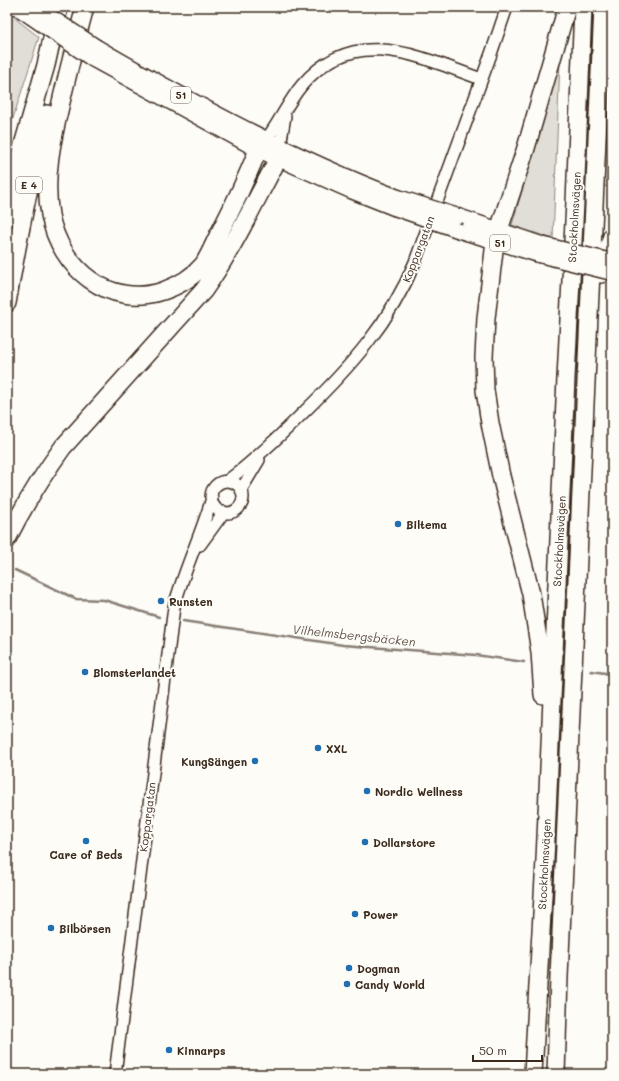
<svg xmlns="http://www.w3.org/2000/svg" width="619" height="1081" font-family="Mali,sans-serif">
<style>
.green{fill:#e1ded7;stroke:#8e847a}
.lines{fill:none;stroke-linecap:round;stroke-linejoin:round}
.stream{stroke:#887d74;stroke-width:2.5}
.minor-casing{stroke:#3b2a1e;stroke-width:14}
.major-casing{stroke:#3b2a1e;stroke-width:17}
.highway-casing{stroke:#3b2a1e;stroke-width:20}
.minor{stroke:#fdfcf7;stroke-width:11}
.major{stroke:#fdfcf7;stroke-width:14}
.highway{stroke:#fdfcf7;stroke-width:17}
.major-bridge-casing{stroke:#3b2a1e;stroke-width:17;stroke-linecap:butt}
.major-bridge{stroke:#fdfcf7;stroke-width:14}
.poi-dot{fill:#1f6fb2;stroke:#fdfcf7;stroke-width:1.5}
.labels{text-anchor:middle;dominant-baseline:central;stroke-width:4;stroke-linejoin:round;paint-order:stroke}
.shield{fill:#fdfcf7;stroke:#75695f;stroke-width:1}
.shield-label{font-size:10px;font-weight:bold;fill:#3b2a1e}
.street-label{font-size:11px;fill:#3b2a1e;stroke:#fdfcf7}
.poi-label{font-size:11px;font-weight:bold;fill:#3b2a1e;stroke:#fdfcf7;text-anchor:start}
.water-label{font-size:12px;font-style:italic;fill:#615349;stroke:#fdfcf7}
</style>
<rect width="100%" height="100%" fill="#fdfcf7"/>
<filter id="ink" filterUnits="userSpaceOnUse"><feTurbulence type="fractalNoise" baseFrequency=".025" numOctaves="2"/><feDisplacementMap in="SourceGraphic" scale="8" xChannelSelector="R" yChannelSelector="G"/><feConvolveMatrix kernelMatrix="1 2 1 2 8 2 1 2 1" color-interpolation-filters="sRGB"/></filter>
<g filter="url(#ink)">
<!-- green -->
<path class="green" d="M7 12 39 37 7 137Z
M612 28V187L602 186Z
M560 61 553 239 512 225Z"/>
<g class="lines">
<!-- stream -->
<path class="stream" d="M15 570 76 599 104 600 159 617
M183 621 343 645 476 655 524 662
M591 671 612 674"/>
<defs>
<path id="minor" d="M262 145C277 127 287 103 302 85 354 23 420 57 481 79
M279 152 285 116
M227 481C255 460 279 437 304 412 350 367 390 323 415 262L491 54 507 7
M211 497a16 16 0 1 1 32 0a16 16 0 1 1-32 0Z
M241 490 259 460
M200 545 224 512
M115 1074 174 607C184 570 201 535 212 498"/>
<path id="major" d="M16 7 31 17
M97 47C194 103 293 157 398 197
M92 59 258 150 351 191 394 208
M458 216 541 244
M460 231 539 255"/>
<path id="highway" d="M85 7C77 37 69 68 62 98 53 136 43 176 50 215 60 268 109 309 163 291 177 286 193 277 203 265 210 255 215 241 221 230 235 203 247 177 258 150
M7 217 21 152 46 65 59 7
M601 274 605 258 612 236
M7 303C18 239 30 176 47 114
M7 539C23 507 42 476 63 447L204 290C233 249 254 203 278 159
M543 695 540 652 531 594 501 476 490 423 485 390 484 357 486 318 495 242 526 148 567 7
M533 1074 545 860 566 378 575 202 583 7
M556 1074 559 977 603 7"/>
</defs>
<!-- minor casing -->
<use href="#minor" class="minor-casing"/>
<!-- major casing -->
<use href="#major" class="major-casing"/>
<!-- highway casing -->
<use href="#highway" class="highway-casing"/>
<!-- minor -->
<use href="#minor" class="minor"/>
<!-- major -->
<use href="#major" class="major"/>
<!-- highway -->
<use href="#highway" class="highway"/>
<defs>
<path id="major-bridge" d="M36 7 97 47
M31 17 92 59
M398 197 458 216
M394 208 460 231
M541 244 612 261
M539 255 612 273"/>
</defs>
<!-- major-bridge casing -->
<use href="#major-bridge" class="major-bridge-casing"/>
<!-- major-bridge -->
<use href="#major-bridge" class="major-bridge"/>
</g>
</g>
<!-- markers -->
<g class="poi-dot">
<circle cx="398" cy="524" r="4"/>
<circle cx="161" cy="601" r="4"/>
<circle cx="85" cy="672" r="4"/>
<circle cx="318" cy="748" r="4"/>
<circle cx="255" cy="761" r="4"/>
<circle cx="367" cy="791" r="4"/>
<circle cx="86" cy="841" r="4"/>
<circle cx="365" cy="842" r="4"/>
<circle cx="355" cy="914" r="4"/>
<circle cx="51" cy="928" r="4"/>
<circle cx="349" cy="968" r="4"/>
<circle cx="347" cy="984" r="4"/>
<circle cx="169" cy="1050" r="4"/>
</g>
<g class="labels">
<!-- shield labels -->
<g class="shield">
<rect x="171" y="87" width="20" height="16" rx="3"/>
<rect x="16" y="177" width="26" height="16" rx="3"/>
<rect x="490" y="235" width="20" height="16" rx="3"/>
</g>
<g class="shield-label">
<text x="181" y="95">51</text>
<text x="29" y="185">E 4</text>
<text x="500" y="243">51</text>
</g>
<!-- street labels -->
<g class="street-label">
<text transform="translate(574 217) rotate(-87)">Stockholmsvägen</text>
<text transform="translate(418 249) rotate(-69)">Koppargatan</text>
<text transform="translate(559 541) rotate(-87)">Stockholmsvägen</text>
<text transform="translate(147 817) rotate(-83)">Koppargatan</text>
<text transform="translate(544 864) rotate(-87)">Stockholmsvägen</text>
</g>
<!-- poi labels -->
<g class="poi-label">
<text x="406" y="524">Biltema</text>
<text x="169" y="601">Runsten</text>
<text x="93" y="672">Blomsterlandet</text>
<text x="326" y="748">XXL</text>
<text x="247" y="761" text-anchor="end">KungSängen</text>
<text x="375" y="791">Nordic Wellness</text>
<text x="373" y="842">Dollarstore</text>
<text x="86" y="854" text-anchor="middle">Care of Beds</text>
<text x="363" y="914">Power</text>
<text x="59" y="928">Bilbörsen</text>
<text x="357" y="968">Dogman</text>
<text x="355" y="984">Candy World</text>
<text x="177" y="1050">Kinnarps</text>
</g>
<!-- water labels -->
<g class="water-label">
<text transform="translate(354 635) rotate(6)">Vilhelmsbergsbäcken</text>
</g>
</g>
<!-- margin -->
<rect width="619" height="1081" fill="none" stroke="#fdfcf7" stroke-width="24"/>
<rect x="12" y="12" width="595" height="1057" fill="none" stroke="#3b2a1e" stroke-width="1.5" filter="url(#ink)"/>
<!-- scale -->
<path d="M473 1055v6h69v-6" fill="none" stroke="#3b2a1e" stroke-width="2"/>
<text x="479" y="1055" font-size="12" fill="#3b2a1e" stroke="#fdfcf7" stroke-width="3" paint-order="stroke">50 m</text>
</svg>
